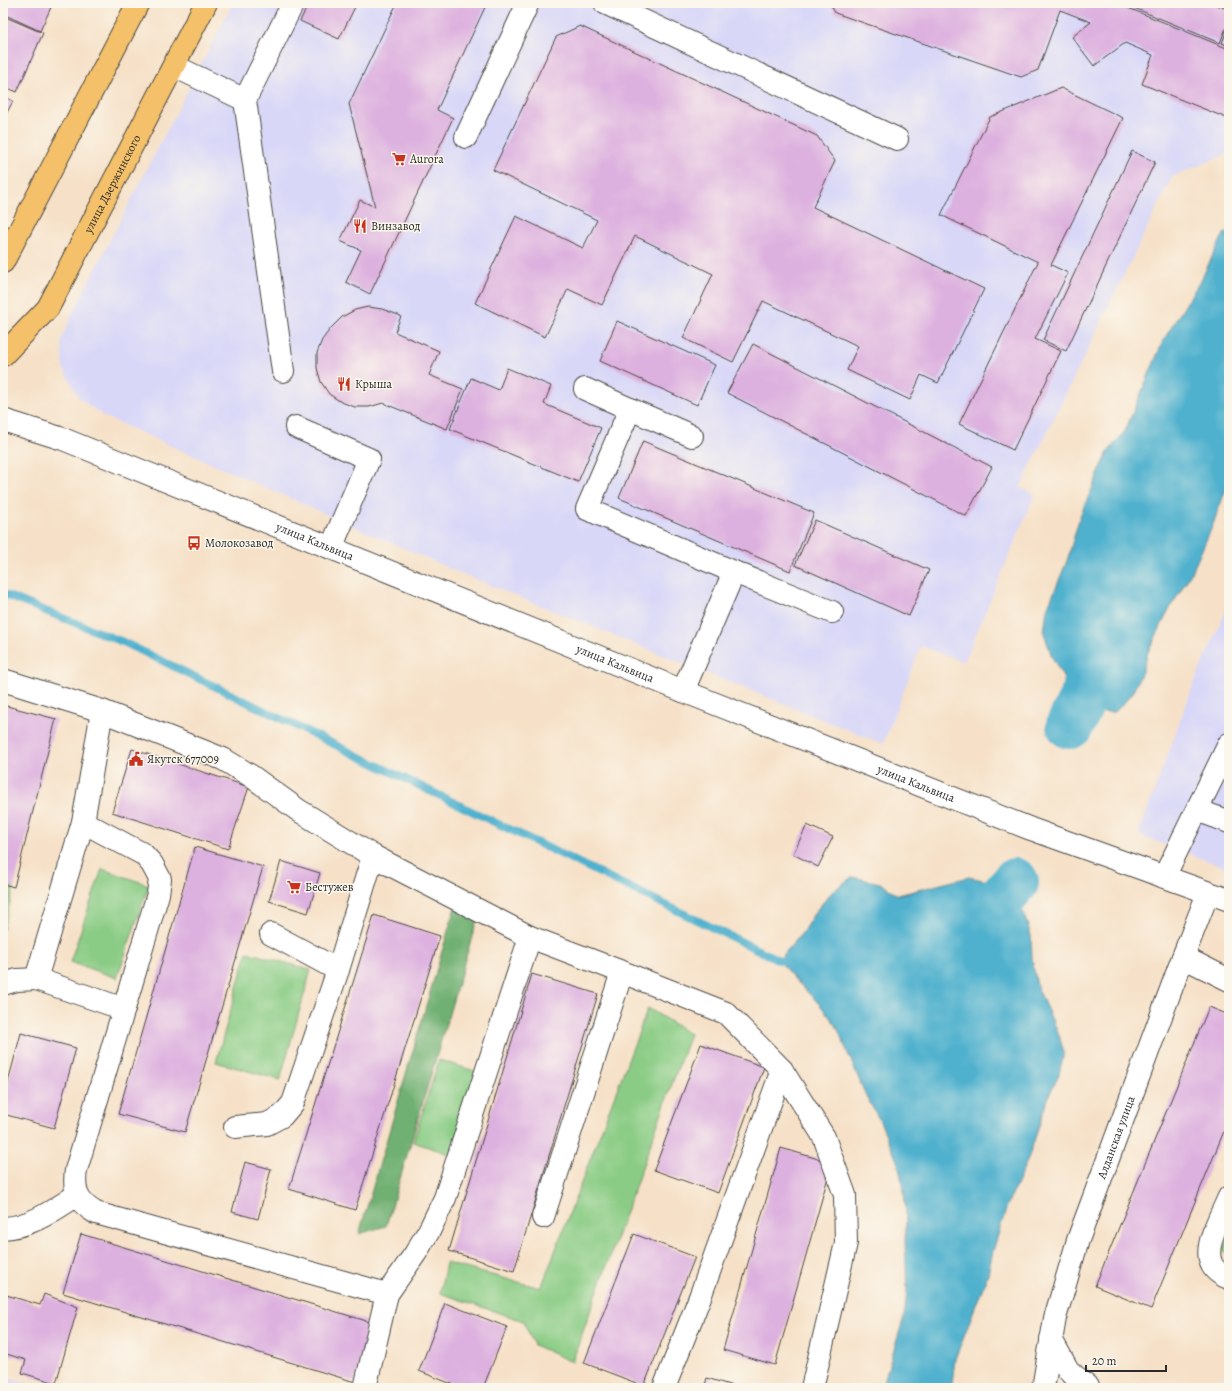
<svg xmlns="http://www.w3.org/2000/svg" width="1232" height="1391" font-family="Alegreya,serif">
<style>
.built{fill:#d8d7f8}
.green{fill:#8acc85;stroke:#5a7c58}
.forest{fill:#6fb072;stroke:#4d6e4e}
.water{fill:#4fb1ce;stroke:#3d6e7c}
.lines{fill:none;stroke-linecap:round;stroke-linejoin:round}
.stream{stroke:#4fb1ce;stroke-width:8}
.river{stroke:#4fb1ce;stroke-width:48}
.building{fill:#ddb1df}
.minor-casing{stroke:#494643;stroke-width:24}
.major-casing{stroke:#494643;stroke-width:24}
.minor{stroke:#fff;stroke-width:22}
.major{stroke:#f4c16a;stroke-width:22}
.labels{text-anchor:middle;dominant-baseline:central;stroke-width:3;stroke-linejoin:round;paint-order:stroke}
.poi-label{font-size:12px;fill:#2b2b2b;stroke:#fbf7ec;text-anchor:start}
.street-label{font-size:12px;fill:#2b2b2b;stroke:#fbf7ec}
</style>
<rect width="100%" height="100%" fill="#fbf7ec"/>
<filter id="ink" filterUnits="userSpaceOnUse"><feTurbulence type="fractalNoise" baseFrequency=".025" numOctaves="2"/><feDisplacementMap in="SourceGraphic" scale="8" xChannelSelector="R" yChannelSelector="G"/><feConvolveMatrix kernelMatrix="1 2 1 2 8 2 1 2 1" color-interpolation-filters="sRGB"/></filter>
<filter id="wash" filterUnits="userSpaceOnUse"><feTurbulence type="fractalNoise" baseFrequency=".012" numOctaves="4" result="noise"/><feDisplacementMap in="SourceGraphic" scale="16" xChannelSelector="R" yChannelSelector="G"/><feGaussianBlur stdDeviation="0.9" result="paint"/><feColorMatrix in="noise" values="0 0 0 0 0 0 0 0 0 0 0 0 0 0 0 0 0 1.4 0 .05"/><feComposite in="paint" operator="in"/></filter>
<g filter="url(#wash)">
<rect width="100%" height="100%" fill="#f6e1c8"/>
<!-- built -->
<path class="built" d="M233 3H1229V153L1172 177 1020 488 1035 494 964 662 921 646 883 744 462 574 103 416 79 398 63 368 61 340 75 308Z
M1229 603V869L1138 835 1194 683Z
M3 1376 47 1388H3Z"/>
<!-- green -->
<path class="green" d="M102 869 149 885 117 978 70 962Z
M3 884 14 887 3 930Z
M247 952 311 970 280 1080 216 1062Z
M648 1008 690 1034 572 1362 534 1345 523 1321 440 1293 446 1263 541 1288Z
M439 1060 478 1072 452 1155 413 1142Z
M1229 1235V1254L1222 1251Z"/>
<!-- forest -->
<path class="forest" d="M455 907 477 920 386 1226 359 1234Z"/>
<!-- water -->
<path class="water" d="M1229 231V481L1212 527 1193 570 1169 610 1148 652 1141 674 1132 694 1115 712H1066L1064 679 1052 657 1044 633 1047 609 1067 561 1080 516 1108 452 1125 431 1163 341 1202 278 1213 255 1224 234Z
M852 877 880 883 898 895 969 877 992 882 1024 914 1031 935 1032 958 1037 986 1046 1007 1057 1030 1064 1052 1059 1074 1050 1093 1028 1159 1007 1206 993 1251 988 1274 955 1359 952 1383 953 1388H882L904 1317 907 1292 905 1240 906 1214 904 1191 898 1163 879 1119 866 1096 836 1025 821 1006 789 973 779 960 802 933 815 912 832 892Z"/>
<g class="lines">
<!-- stream -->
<path class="stream" d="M3 594 123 642 779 960"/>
<!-- river -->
<path class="river" d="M1070 725 1105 652
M966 946V939L1015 882"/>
</g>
<g id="blocks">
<!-- building -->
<path class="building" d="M3 3H53L40 31 3 14Z
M309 3H357L339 39 300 21Z
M397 3H487L437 110 453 118 370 294 346 282 361 250 340 241 360 200 375 207 349 104Z
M830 3H1116L1229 49V119L1142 84 1153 55 1125 43 1094 66 1072 37 1091 22 1060 10 1038 70 1021 77 835 13Z
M1122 3H1212L1229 10V20L1220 43Z
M3 16 43 33 17 92 3 86Z
M1229 25V46L1222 43Z
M580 26 817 136 835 161 813 207 984 289 938 383 921 375 910 400 847 370 858 346 763 301 733 362 683 338 713 274 635 236 602 305 568 289 545 337 475 303 516 216 583 248 597 220 493 170 556 37Z
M1061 88 1123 118 1051 265 1068 273 1035 339 1061 351 1013 450 959 424 1038 262 941 215 990 117Z
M3 96 13 101 3 120Z
M1132 151 1155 162 1066 351 1043 340Z
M368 307 382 309 401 316 395 332 439 351 429 375 463 389 447 429 383 403 369 407H355L341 402 329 394 321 382 317 368V353L322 340 331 328 342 317 355 310Z
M617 321 715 365 697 405 600 361Z
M753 344 992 467 966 516 727 393Z
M507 368 551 386 544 404 601 428 578 482 450 429 471 378 499 390Z
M643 441 814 513 790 571 619 498Z
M815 520 929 570 909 616 795 565Z
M3 705 56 719 14 887 3 884Z
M132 749 249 787 228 849 112 812Z
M807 825 833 837 818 867 793 854Z
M195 847 263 867 185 1132 118 1114Z
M281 861 320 873 308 913 269 901Z
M374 915 440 936 355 1210 289 1189Z
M532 974 598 994 514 1271 449 1251Z
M1209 1007 1229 1015V1119L1151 1309 1095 1286Z
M21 1033 76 1048 54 1128 3 1114V1101Z
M701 1044 764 1067 718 1193 654 1170Z
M781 1148 832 1163 775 1365 723 1350Z
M245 1162 271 1169 258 1219 232 1212Z
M81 1234 373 1323 355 1382 63 1293Z
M634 1234 695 1257 644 1386 584 1363Z
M3 1294 40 1305 44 1294 78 1307 56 1383 22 1373 26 1360 3 1353Z
M445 1303 507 1327 483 1388H462L419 1371Z
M707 1378 739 1388H704Z"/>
</g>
</g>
<g filter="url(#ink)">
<use href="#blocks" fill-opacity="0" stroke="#494643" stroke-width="1"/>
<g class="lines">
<defs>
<g id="minor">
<path d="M605 3 897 139"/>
<path d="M174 66 245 100"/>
<path d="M466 137 528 3"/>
<path d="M283 371 245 100 293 3"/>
<path d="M585 389 630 409 587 509 734 572 832 612"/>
<path d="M630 409 692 436"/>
<path id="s1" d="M3 420 63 439 683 691 1031 829 1229 900"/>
<path d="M296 427 369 459 331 548"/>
<path d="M3 680 102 711 223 759 251 776 298 810 373 856 505 924 530 937 622 972 726 1013 782 1070 824 1137 845 1195 846 1243 812 1388"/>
<path d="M683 691 734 572"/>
<path d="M1197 810 1229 822"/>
<path d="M83 822 143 854 152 864 160 879 158 894 76 1170C73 1191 77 1202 96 1213L387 1294 365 1388"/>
<path d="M1164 877 1229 744"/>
<path d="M271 934 338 970 373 856"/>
<path d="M1183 957 1229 980"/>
<path d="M36 979 124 1009"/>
<path d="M3 984 17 980 36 979 83 822 102 711"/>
<path d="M235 1127 267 1124 282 1116 293 1103 338 970"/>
<path d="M1229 1197C1222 1214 1202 1247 1212 1265 1215 1271 1223 1276 1229 1278"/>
<path d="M543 1217 622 972"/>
<path d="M3 1228C31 1227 54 1210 77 1195"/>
<path d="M387 1294 415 1254 430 1229 445 1198 530 937"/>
<path d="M1051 1339 1068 1370 1089 1388"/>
<path d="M664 1388 700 1297 782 1070"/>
<path id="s2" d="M1043 1388 1055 1318 1078 1240 1183 957 1208 893"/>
</g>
<g id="major">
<path d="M3 262 138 3"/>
<path id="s3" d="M3 355 48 308 206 3"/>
</g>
</defs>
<!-- minor casing -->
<use href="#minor" class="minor-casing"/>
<!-- major casing -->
<use href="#major" class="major-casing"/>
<!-- minor -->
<use href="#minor" class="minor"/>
<!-- major -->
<use href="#major" class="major"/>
</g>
</g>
<!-- icons -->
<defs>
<symbol id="supermarket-bare" viewBox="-9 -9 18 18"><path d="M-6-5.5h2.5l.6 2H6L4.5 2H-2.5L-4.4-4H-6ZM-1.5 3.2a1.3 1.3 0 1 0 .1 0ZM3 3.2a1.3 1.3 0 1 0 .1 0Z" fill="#c8321e" stroke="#fbf7ec" stroke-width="2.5" paint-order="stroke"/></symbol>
<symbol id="restaurant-bare" viewBox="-9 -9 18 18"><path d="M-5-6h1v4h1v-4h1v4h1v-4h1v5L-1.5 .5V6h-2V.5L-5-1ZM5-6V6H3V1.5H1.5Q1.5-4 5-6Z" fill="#c8321e" stroke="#fbf7ec" stroke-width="2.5" paint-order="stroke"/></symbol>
<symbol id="bus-bare" viewBox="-9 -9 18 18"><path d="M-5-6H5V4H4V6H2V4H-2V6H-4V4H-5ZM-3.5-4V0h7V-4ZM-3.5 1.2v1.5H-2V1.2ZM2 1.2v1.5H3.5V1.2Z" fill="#c8321e" stroke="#fbf7ec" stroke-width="2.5" paint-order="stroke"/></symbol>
<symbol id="civic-bare" viewBox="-9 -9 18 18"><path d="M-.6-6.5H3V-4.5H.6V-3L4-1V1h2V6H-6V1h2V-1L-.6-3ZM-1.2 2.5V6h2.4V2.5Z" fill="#c8321e" stroke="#fbf7ec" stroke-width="2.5" paint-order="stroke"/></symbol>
</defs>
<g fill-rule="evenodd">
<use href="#supermarket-bare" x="389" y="149" width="20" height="20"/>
<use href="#restaurant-bare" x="350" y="216" width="20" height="20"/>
<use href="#restaurant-bare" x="334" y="374" width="20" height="20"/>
<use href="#bus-bare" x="184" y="533" width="20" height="20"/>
<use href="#civic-bare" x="126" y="749" width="20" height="20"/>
<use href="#supermarket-bare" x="284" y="877" width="20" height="20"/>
</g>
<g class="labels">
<!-- poi labels -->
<g class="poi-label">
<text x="410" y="159">Aurora</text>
<text x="371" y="226">Винзавод</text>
<text x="355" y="384">Крыша</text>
<text x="205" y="543">Молокозавод</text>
<text x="147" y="759">Якутск 677009</text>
<text x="305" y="887">Бестужев</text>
</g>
<!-- street labels -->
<g class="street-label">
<text stroke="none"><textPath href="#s3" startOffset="205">улица Дзержинского</textPath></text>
<text stroke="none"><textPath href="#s1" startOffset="335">улица Кальвица</textPath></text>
<text stroke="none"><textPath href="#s1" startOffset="659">улица Кальвица</textPath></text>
<text stroke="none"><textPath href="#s1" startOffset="983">улица Кальвица</textPath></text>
<text stroke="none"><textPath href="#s2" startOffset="262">Алданская улица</textPath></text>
</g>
</g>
<!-- margin -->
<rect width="1232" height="1391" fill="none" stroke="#fbf7ec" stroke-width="16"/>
<!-- scale -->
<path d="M1086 1365v6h80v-6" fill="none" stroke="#2b2b2b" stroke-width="2"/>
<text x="1092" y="1365" font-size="12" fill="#2b2b2b" stroke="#fbf7ec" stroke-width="3" paint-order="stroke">20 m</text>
</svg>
